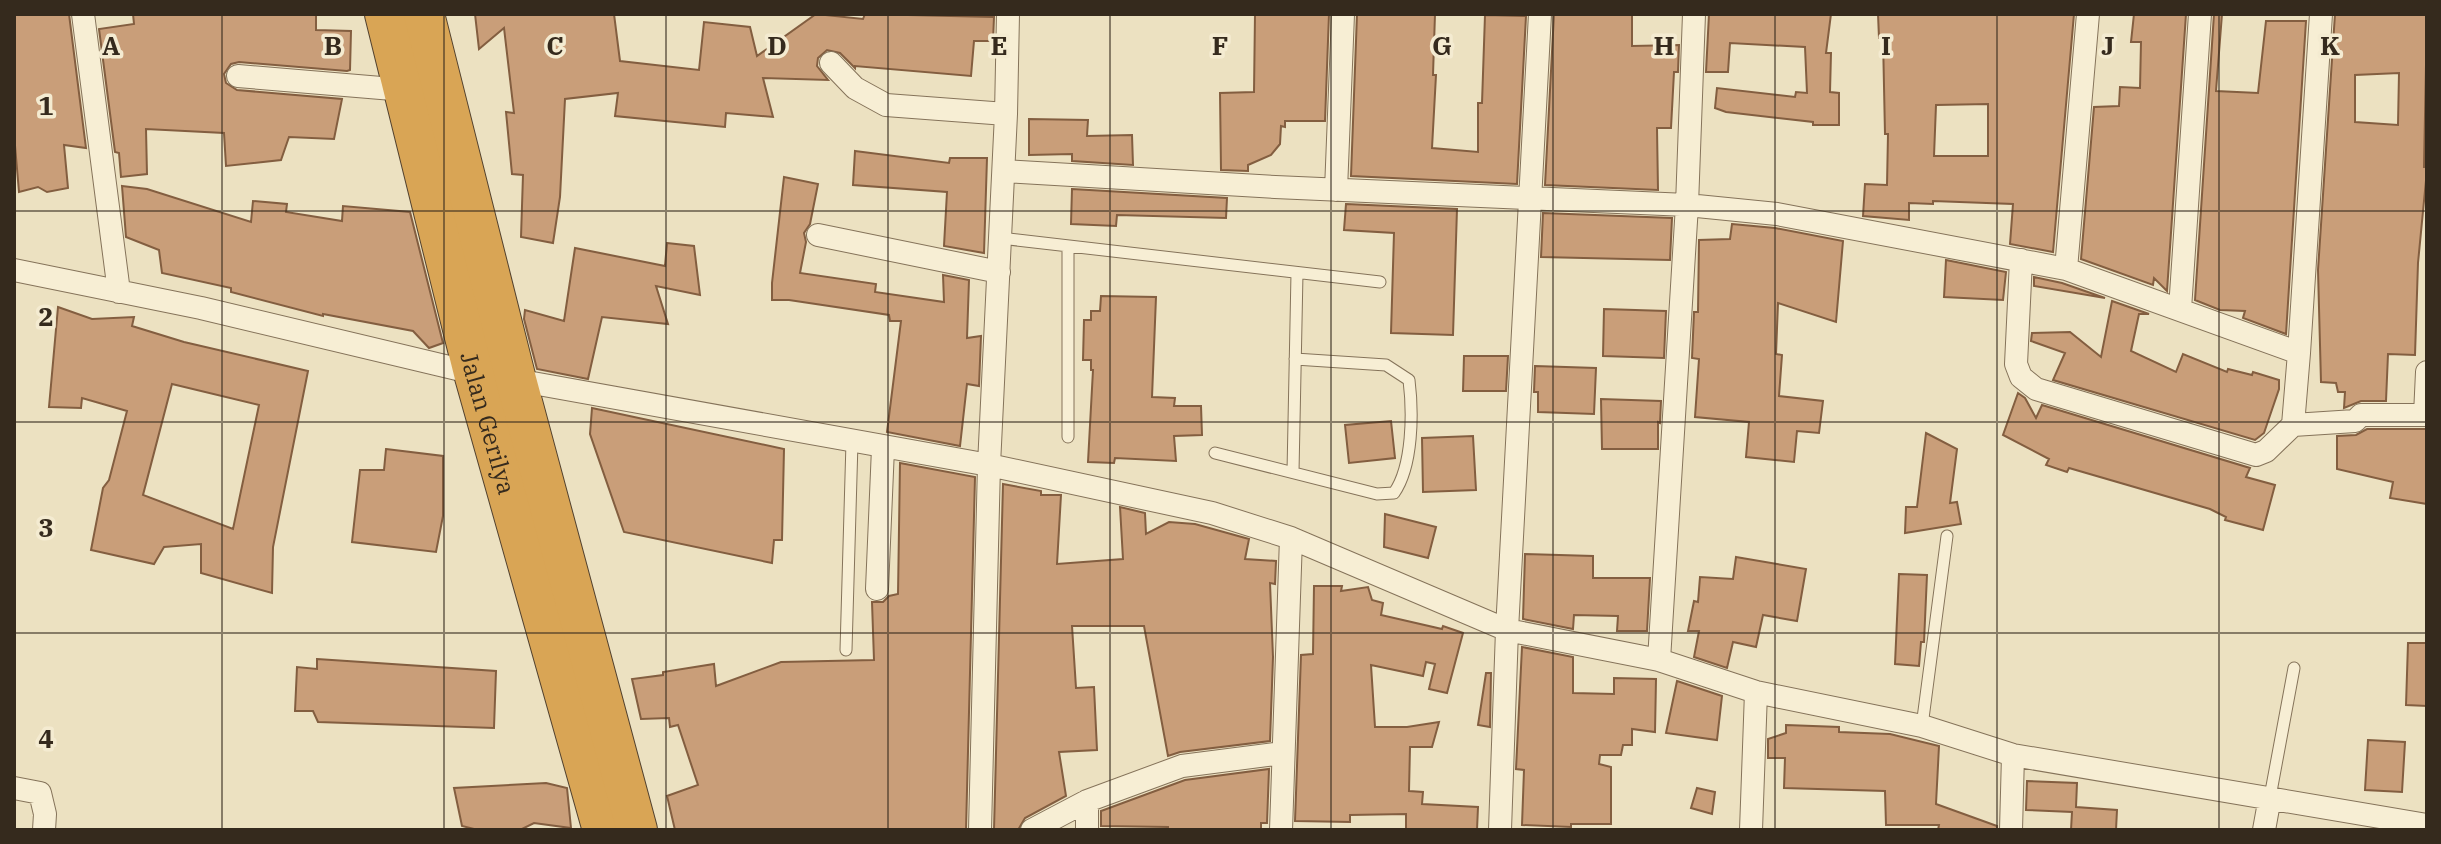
<svg xmlns="http://www.w3.org/2000/svg" width="2441" height="844" font-family="'IBM Plex Serif',serif">
<style>
.building{fill:#c99e79;stroke:#835e40;stroke-width:2;fill-rule:evenodd}
.lines{fill:none;stroke-linecap:round;stroke-linejoin:round}
.lane-casing{stroke:#85735a;stroke-width:13}
.street-casing{stroke:#85735a;stroke-width:24}
.highway-casing{stroke:#52412e;stroke-width:42}
.lane{stroke:#f7eed4;stroke-width:11}
.street{stroke:#f7eed4;stroke-width:22}
.highway{stroke:#d9a555;stroke-width:40}
.grid{fill:none;stroke:#352a1d;stroke-width:2;stroke-opacity:0.55}
.labels{text-anchor:middle;dominant-baseline:central;stroke-width:7;stroke-linejoin:round;paint-order:stroke}
.street-label{font-size:24px;fill:#352a1d;stroke:#f4ebd1}
.grid-label{font-size:26px;text-anchor:middle;font-weight:bold;fill:#352a1d;stroke:#f4ebd1;stroke-width:7;stroke-linejoin:round;paint-order:stroke}
</style>
<rect width="100%" height="100%" fill="#ece1c1"/>
<!-- building -->
<path class="building" d="M14 14H69L86 148 64 145 68 188 47 192 38 187 19 192 14 134Z
M133 14H316V30L351 31 350 70 347 71 239 62 231 64 224 74 226 83 237 90 342 99 334 139 289 137 281 160 226 166 224 133 146 129 147 174 121 177 119 153 115 152 99 29 134 24Z
M475 14H614L620 61 699 70 704 22 750 27 757 56 816 14 863 19 865 14 994 17 993 41H974L971 76 855 66V68L840 53 827 50 818 58 817 66 828 80 763 78 773 117 726 113 725 127 615 116 618 93 565 99 560 197 553 243 521 237 523 175 512 174 506 112 514 113 504 28 479 49Z
M1255 14H1329L1325 121H1285V127L1281 126 1280 144 1271 155 1248 165V171L1221 170 1220 93 1254 92Z
M1357 14H1435L1433 75H1436L1432 148 1478 152V103H1482L1485 15 1526 16 1517 184 1351 176Z
M1554 14H1632V46L1679 45 1678 72H1674L1671 128H1657L1658 190 1545 185Z
M1709 14H1831L1826 53H1831L1830 92 1839 93V125H1813V122L1726 112 1715 108 1717 88 1795 97 1796 92 1807 93 1805 47 1730 43 1728 72H1706Z
M1878 14H2074L2053 252 2010 244 2013 204 1933 201V204L1909 203V220L1863 216 1865 184 1887 185 1888 134H1885L1883 38H1879ZM1988 104V156H1934L1936 105Z
M2134 14H2186L2167 291 2154 278 2153 285 2081 259 2094 107 2119 106 2120 87 2140 88 2141 42H2131Z
M2214 14H2222L2216 91 2258 93 2266 21H2306L2286 334 2243 318 2245 311 2220 310 2195 300Z
M2335 14H2427L2424 167H2427V170L2418 263 2415 355 2388 354 2386 401H2361L2344 408 2345 392H2338L2336 383 2321 382 2318 270ZM2399 73 2398 125 2355 122V75Z
M1029 119 1088 120 1087 136 1132 135 1133 165 1072 161V154L1029 155Z
M855 151 949 163 950 158H987L984 253 944 246 947 192 853 185Z
M784 177 818 184 810 224 804 233 806 242 800 273 876 284 875 292 944 302 943 275 969 280 967 338 981 336 979 386 967 384 960 446 887 432 901 321H890L889 315 789 300H772V283Z
M122 186 147 189 251 222 253 201 287 204 286 212 342 221 343 206 410 212 443 343 429 348 413 331 323 314V316L231 292V288L162 273 159 250 126 237Z
M1072 189 1227 198 1226 218 1117 215 1116 226 1071 224Z
M1346 204 1457 209 1453 335 1391 333 1394 233 1344 230Z
M1543 213 1672 218 1670 260 1541 257Z
M1732 224 1775 228 1843 241 1836 322 1778 303 1776 354 1782 355 1779 396 1823 401 1819 433 1797 431 1794 462 1746 457 1749 422 1695 417 1699 359 1692 358 1694 312H1698L1699 240 1730 239Z
M667 243 694 246 700 295 656 286 668 324 602 317 588 379 537 369 524 319 525 310 564 321 575 248 665 266Z
M1946 260 2006 272 2003 300 1944 297Z
M2034 277 2062 283 2105 298 2034 286Z
M1101 296 1156 297 1152 397 1175 398 1174 406H1201L1202 435 1174 436 1176 461 1115 458 1114 463 1088 462 1093 370H1091V360H1083L1084 320H1091V311H1100Z
M2112 301 2149 314H2139L2131 351 2176 372 2183 354 2227 372 2228 369 2252 375 2253 372 2279 380V389L2264 433 2255 440 2053 380 2065 353 2031 341 2032 333 2070 332 2101 357Z
M58 307 92 319 134 317 132 326 184 342 308 371 273 547 272 593 201 573V544L164 547 154 564 91 550 103 488 109 480 127 411 82 398 81 408 49 407ZM172 384 259 405 233 529 143 495Z
M1604 309 1666 311 1664 358 1603 356Z
M1464 356H1508L1506 391H1463Z
M1535 366 1596 368 1594 414 1538 412V392H1534Z
M2018 393 2025 398 2036 418 2042 405 2250 468 2246 477 2275 485 2263 530 2225 520 2226 517 2210 509 2069 468 2067 472 2046 465 2049 459 2003 435Z
M1601 399 1661 401 1660 423 1658 422V449H1602Z
M592 408 784 449 782 540H774L772 563 624 532 590 434Z
M1391 421 1395 458 1349 463 1345 425Z
M2367 429H2427V504L2390 498 2393 482 2337 469V436L2356 435Z
M1926 433 1957 449 1950 503 1957 502 1961 524 1905 533 1906 507H1917Z
M1473 436 1476 490 1423 492 1422 438Z
M386 449 443 456V516L436 552 352 542 360 470H384Z
M900 463 975 477 966 830H675L667 796 698 785 678 725 670 727 669 718 641 719 632 679 663 675V672L714 664 716 686 781 662 874 660 872 602H883L889 596 898 594Z
M1003 484 1041 491V495H1061L1057 564 1123 559 1120 507 1145 513 1146 534 1169 522 1195 524 1249 539 1245 559 1276 561 1275 584 1270 583 1273 657 1270 741 1180 752 1168 756 1144 626H1072L1076 688 1094 687 1097 750 1059 752 1066 796 1025 818 1018 830H994Z
M1385 514 1436 527 1428 558 1384 547Z
M1525 554 1593 556V578H1650L1647 631H1617L1618 616 1574 615 1573 629 1523 619Z
M1736 557 1806 569 1797 621 1763 615 1756 647 1733 642 1727 668 1694 657 1699 631H1688L1694 601 1698 602 1700 577 1733 579Z
M1899 574 1927 575 1924 642H1921L1919 666 1895 664Z
M1314 586H1342L1341 591 1368 587 1372 600 1383 603 1381 615 1442 629 1443 626 1463 633 1447 693 1429 689 1435 664 1426 662 1423 676 1371 665 1375 727H1407L1439 722 1432 747H1410L1409 791 1423 792 1422 804 1478 807 1477 830 1406 829V814L1350 815V822L1295 821 1301 655 1313 654Z
M2408 643H2427V706L2406 705Z
M1522 647 1573 657V693L1614 694V678L1656 679 1655 732 1632 729V745H1623L1621 755H1600L1599 764 1611 767V824H1571V827L1522 825 1524 770 1516 769Z
M317 659 496 671 494 728 318 722 313 711H295L297 667 317 669Z
M1486 673H1491L1490 727 1478 725Z
M1677 681 1722 696 1717 740 1666 733Z
M1786 725 1839 727V732L1890 734 1939 746 1936 804 1997 826V830H1938L1939 825H1886L1885 791 1784 788 1785 758H1768V739L1786 733Z
M2368 740 2405 742 2402 792 2365 790Z
M1269 769 1267 823H1261V830H1168V827L1101 826V811L1185 780Z
M2027 781 2077 783 2076 807 2117 810 2116 830H2071L2072 812 2026 810Z
M546 783 567 788 571 828 534 823 520 830H478L462 826 454 788Z
M1697 788 1715 792 1712 814 1691 808Z"/>
<g class="lines">
<defs>
<path id="lane" d="M1000 238 1380 282
M1068 437V246
M1215 453 1377 494 1394 493C1413 466 1413 412 1409 380L1386 365 1295 359
M1293 472 1297 273
M846 650 852 442
M1922 726 1947 536
M2270 797 2294 668"/>
<path id="street" d="M83 14 119 292
M831 63 855 88 886 105 1006 114
M238 76 405 90
M1004 171 1275 187 1687 205 1777 214 2066 269 2299 353 2293 425 2355 421 2361 415H2427
M1336 190 1343 14
M818 235 999 272
M2021 260 2016 364 2021 377 2036 389 2256 455 2266 451 2293 425
M2066 269 2088 14
M14 270 201 308 474 373
M2180 309 2200 14
M2299 353 2321 14
M516 380 989 465 1212 513 1291 538 1507 630 1659 660 1756 692 1922 726 2013 755 2427 825
M2425 415 2427 372
M877 589 883 448
M1659 660 1687 205 1694 14
M14 788 40 793 45 814 44 830
M980 830 989 465 1006 114 1008 14
M1032 830 1087 801 1182 766 1283 753
M1087 830V801
M1281 830 1291 538
M1500 830 1507 630 1540 14
M1751 830 1756 692
M2011 830 2013 755
M2264 830 2270 797"/>
<g id="highway">
<path id="s1" d="M385 14 474 373 603 830"/>
<path d="M424 14 516 380 637 830"/>
</g>
</defs>
<!-- lane casing -->
<use href="#lane" class="lane-casing"/>
<!-- street casing -->
<use href="#street" class="street-casing"/>
<!-- highway casing -->
<use href="#highway" class="highway-casing"/>
<!-- lane -->
<use href="#lane" class="lane"/>
<!-- street -->
<use href="#street" class="street"/>
<!-- highway -->
<use href="#highway" class="highway"/>
</g>
<!-- grid -->
<path class="grid" d="M222 14V830M444 14V830M666 14V830M888 14V830M1110 14V830M1331 14V830M1553 14V830M1775 14V830M1997 14V830M2219 14V830M14 211H2427M14 422H2427M14 633H2427"/>
<g class="labels">
<!-- street labels -->
<g class="street-label">
<text stroke="none"><textPath href="#s1" startOffset="422">Jalan Gerilya</textPath></text>
</g>
</g>
<g class="grid-label">
<text x="111" y="55">A</text>
<text x="333" y="55">B</text>
<text x="555" y="55">C</text>
<text x="777" y="55">D</text>
<text x="999" y="55">E</text>
<text x="1220" y="55">F</text>
<text x="1442" y="55">G</text>
<text x="1664" y="55">H</text>
<text x="1886" y="55">I</text>
<text x="2108" y="55">J</text>
<text x="2330" y="55">K</text>
<text x="46" y="115">1</text>
<text x="46" y="326">2</text>
<text x="46" y="537">3</text>
<text x="46" y="748">4</text>
</g>
<!-- border -->
<rect width="2441" height="844" fill="none" stroke="#352a1d" stroke-width="32"/>
</svg>
